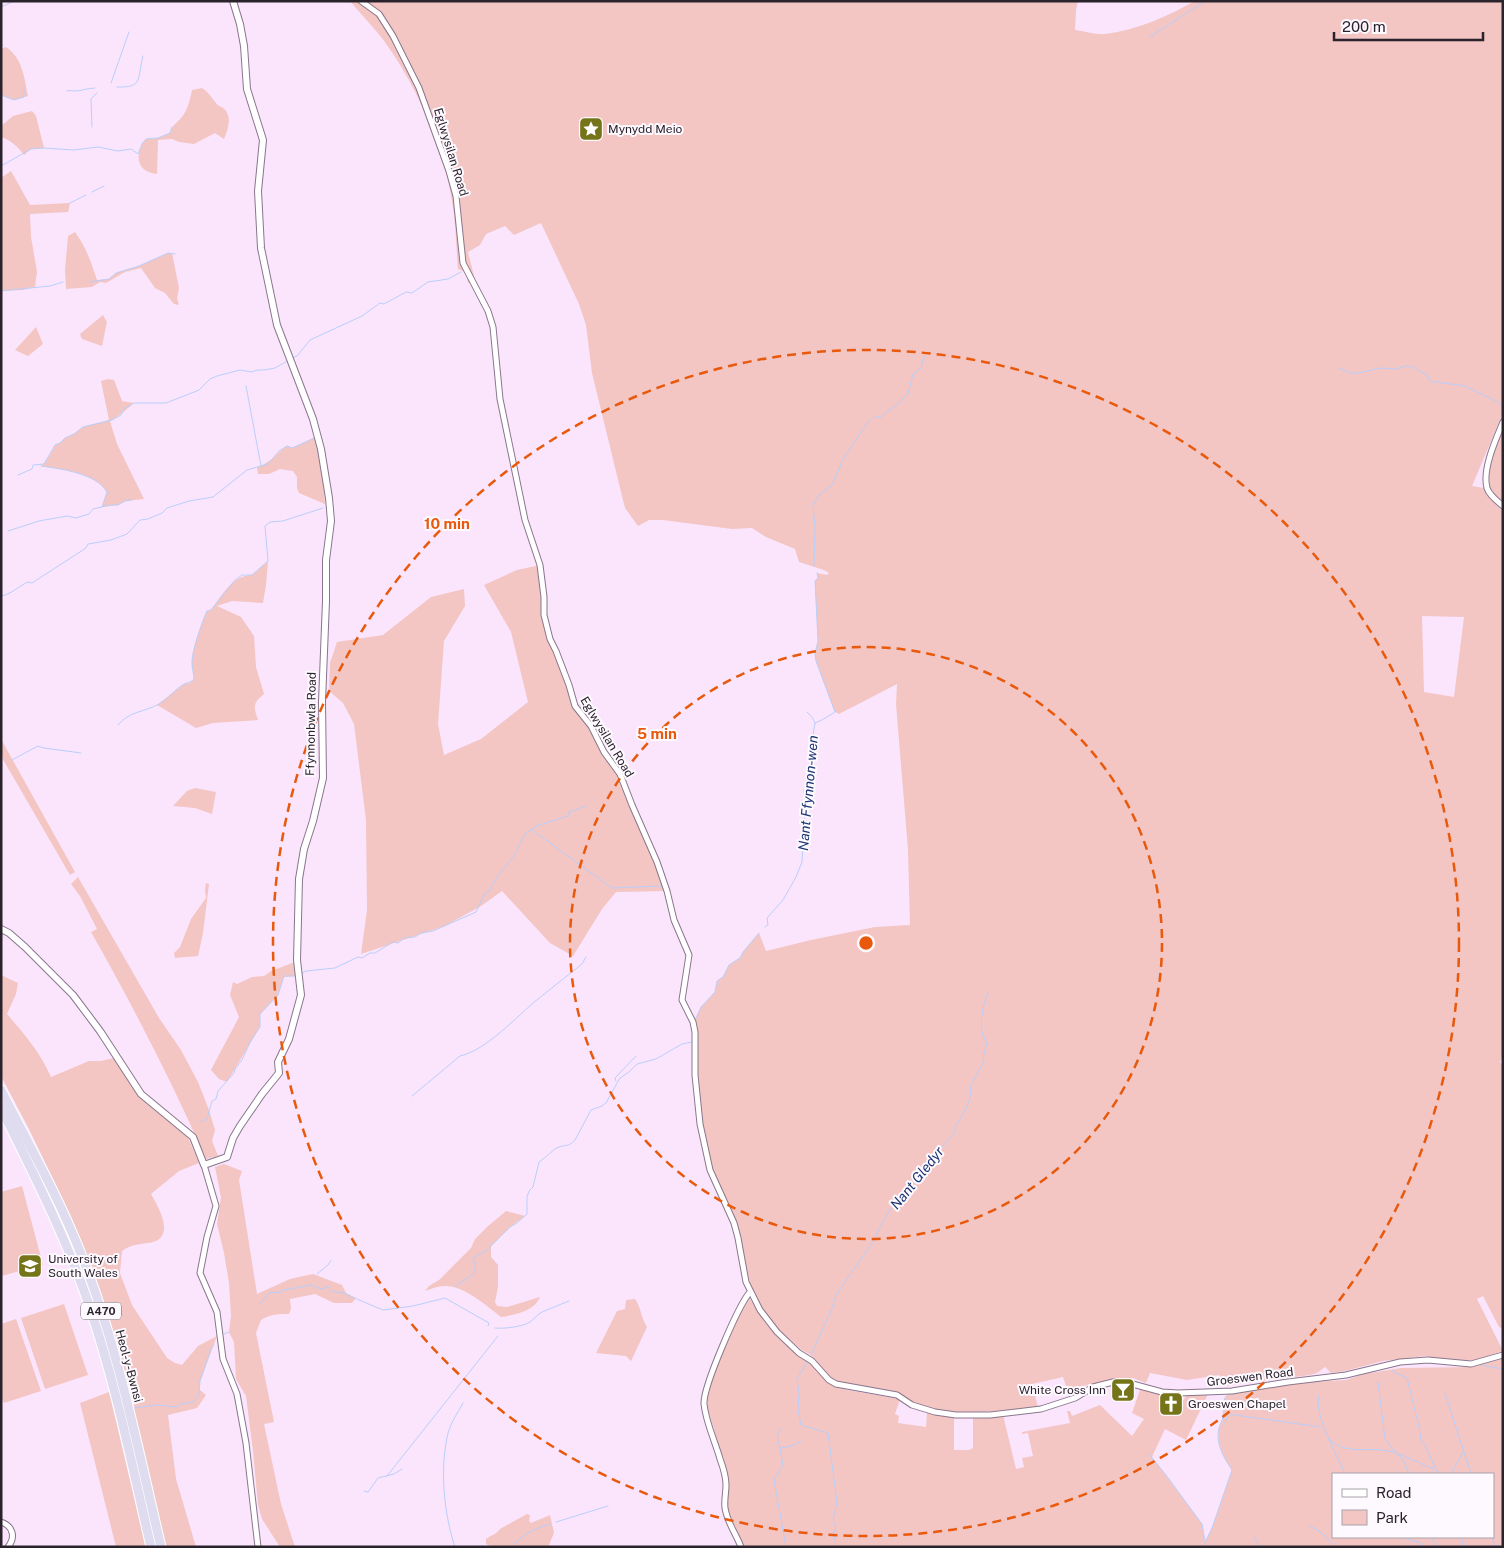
<svg xmlns="http://www.w3.org/2000/svg" width="1504" height="1548" font-family="'Public Sans',sans-serif">
<style>
.green{fill:#f3c5c3;fill-rule:evenodd}
.lines{fill:none;stroke-linecap:round;stroke-linejoin:round}
.stream{stroke:#b9cffa;stroke-width:1}
.minor-casing{stroke:#89768c;stroke-width:7}
.tertiary-casing{stroke:#89768c;stroke-width:8}
.trunk-casing{stroke:#fff;stroke-width:11}
.minor{stroke:#fff;stroke-width:5}
.tertiary{stroke:#fff;stroke-width:6}
.trunk{stroke:#dfdcf0;stroke-width:9}
.ring{fill:none;stroke:#e8590c;stroke-width:2.5;stroke-dasharray:9 6}
.labels{text-anchor:middle;dominant-baseline:central;stroke-width:4;stroke-linejoin:round;paint-order:stroke}
.shield{fill:#fdf9fe;stroke:#6a636b;stroke-width:1}
.shield-label{font-size:11px;font-weight:bold;fill:#2b232c}
.poi-label{font-size:12px;fill:#2b232c;stroke:#fdf9fe;text-anchor:start}
.street-label{font-size:12px;fill:#2b232c;stroke:#fdf9fe}
.water-label{font-size:14px;font-style:italic;fill:#1b3674;stroke:#fdf9fe}
.centre{fill:#e8590c;stroke:#fdf9fe;stroke-width:2.5}
.ring-label{font-size:15px;text-anchor:middle;font-weight:bold;fill:#e8590c;stroke:#fdf9fe;stroke-width:4;stroke-linejoin:round;paint-order:stroke}
</style>
<rect width="100%" height="100%" fill="#fbe5fd"/>
<!-- green -->
<path class="green" d="M350 1H1078L1076 10 1075 30C1084 31 1096 35 1106 34 1137 30 1168 16 1195 1H1503V413L1472 486 1484 488 1487 495 1503 512V1052L1500 1063 1503 1064V1329L1499 1327 1483 1296 1477 1299 1503 1351 1476 1360H1446L1425 1356 1383 1361 1345 1371 1331 1373 1325 1367 1317 1373 1310 1375 1224 1386 1219 1375 1187 1380 1150 1373 1146 1383 1133 1378H1124L1067 1389 1063 1377 1032 1384 1038 1407 973 1413 949 1412 934 1410 917 1404 899 1394 836 1381 829 1377 811 1355 802 1350 770 1322 760 1305 759 1301 752 1291 737 1230 715 1179 708 1155 702 1121 698 1077V1030L695 1020 701 1007 715 992 717 981 723 977 729 965 740 958 743 952 759 933 766 951 811 940 875 927 910 925 908 850 896 704 897 684 839 714 835 712 816 661 815 654 818 641 815 581 818 578 817 573 827 575 829 573 824 570 799 562 795 549 766 537 752 528 732 529 663 520H649L638 526 625 508 621 492 592 373 586 325 579 304 541 223 514 235 505 226 486 234 480 245 468 252 475 280 468 283 466 272 458 269C456 247 456 224 452 201 445 152 418 89 389 48 378 31 363 17 350 1ZM1422 616 1464 617 1454 697 1424 692Z
M6 47C23 59 24 77 28 96L14 100 1 95V49Z
M202 88C209 93 211 97 216 103 218 106 220 106 223 108 233 116 228 129 224 139L215 133 194 144 179 142 172 139 158 140 157 174C136 172 134 154 146 139L158 138 170 133C172 125 177 123 182 117 188 109 190 100 192 90Z
M32 111 36 116 44 148 31 149 24 155C18 147 11 140 1 137V126L13 116Z
M11 171 30 205 70 203 68 212 30 214 31 237 37 272 35 287 23 290 1 291V178Z
M75 232C86 247 91 262 97 280L109 279 116 273 139 266 168 253H172L179 288 177 298 179 305 174 304 165 293 155 288 141 268 125 272 106 283 100 282 92 287 66 289 65 270 68 236Z
M103 315 107 322 102 346 82 339 80 334Z
M36 327 43 344 28 356 15 350Z
M108 379 114 380 122 401 134 403C126 410 119 416 110 421L117 444 144 499 125 501 118 505 102 507 107 492C96 473 61 469 41 466 47 462 52 451 55 445L60 443 65 438 74 434 83 427 109 420 101 381Z
M1503 429V502C1498 497 1492 493 1490 487 1486 472 1497 443 1503 429Z
M315 437 322 467 325 504 299 493 297 488V477L293 471 280 469 269 474H258L257 467C271 463 276 453 287 446L292 448Z
M268 561 266 585 263 603 232 601 217 606 241 617 254 636 256 667 264 694C253 703 253 706 258 720L213 723 196 728 157 705 184 684 190 683 194 679C194 674 192 669 192 664 191 653 202 622 207 611L211 610C222 595 233 575 252 575Z
M540 565 548 631 575 706 620 774 667 891 616 892 602 909 573 956 550 943 502 891 481 906 445 926 361 954 367 910 366 820 354 724 343 703 329 691 330 663 337 642 383 635 431 597 464 589 465 606 444 641 438 724 444 755 481 739 528 702 511 632 484 585 517 570Z
M1 739 75 872 70 875 1 756Z
M195 788 216 792 212 814 195 808 173 806 187 791Z
M78 877 159 1018 181 1050 198 1082 209 1110 215 1130 212 1141 218 1156 206 1159C172 1082 133 1006 91 932L97 929 80 896 71 884Z
M206 883 209 884 203 933 198 956 175 958 174 953 180 947 191 919 206 898 205 890Z
M295 962 297 976 284 977 278 995 260 1014V1027L227 1082 219 1079 211 1070C220 1052 230 1035 239 1017L230 995 233 982 237 984 252 977 264 976 271 971Z
M1 975 18 983 16 994 7 1014C25 1035 40 1052 51 1077L89 1061H101L114 1058 131 1084 153 1109 187 1135 199 1163 179 1171 151 1194C157 1205 174 1232 156 1241 146 1245 133 1242 122 1251L120 1273 132 1305 167 1358 175 1363 182 1365 198 1346 217 1336 200 1381V1390L206 1395 197 1408 168 1415 176 1479 196 1547H166L137 1429 134 1408 116 1341 96 1278 72 1219 29 1129 1 1076Z
M224 1164 242 1171 239 1180 257 1294 290 1279 313 1274 342 1285 346 1293 356 1298 352 1303H334L315 1294 290 1299 291 1309 289 1314C279 1314 270 1314 261 1320L256 1333 274 1422 264 1424 281 1504 295 1547H280L262 1519 258 1505 253 1451 246 1396 236 1379 234 1342 229 1332 231 1316 229 1283 224 1253 217 1224 221 1197 215 1167Z
M22 1186 43 1265 1 1276V1192Z
M506 1211 525 1216 510 1227 491 1246V1257L498 1265V1287L495 1302 497 1306 507 1307 540 1297C535 1311 514 1315 501 1317 487 1306 463 1285 445 1286 438 1286 431 1289 425 1291L429 1286 439 1280 471 1248 475 1239 487 1227Z
M749 1298 767 1324 781 1340 811 1364 832 1384 847 1390 900 1399 895 1414 899 1416 898 1423 926 1427 927 1413 954 1417V1450H969L973 1448V1417L1003 1415 1016 1469 1024 1467 1022 1458 1033 1456 1028 1433 1022 1434V1432L1070 1423 1067 1411H1070L1072 1416 1100 1405 1132 1436 1144 1419 1132 1413 1141 1387 1161 1393 1159 1397 1167 1401 1164 1407 1173 1411 1177 1401 1179 1402 1180 1399 1184 1400 1186 1395 1208 1394 1186 1440 1165 1429 1152 1457 1202 1524 1205 1541 1212 1528 1232 1470C1224 1458 1216 1444 1219 1429 1220 1424 1223 1420 1224 1415 1225 1406 1222 1400 1229 1393L1252 1391 1275 1385 1294 1383 1346 1380 1364 1374 1401 1368 1470 1367 1503 1358V1547H744L727 1507 728 1492 714 1429 707 1406 708 1392 712 1379 746 1299ZM1333 1474H1493V1537H1333Z
M635 1299C641 1307 641 1318 647 1327L631 1361 626 1356 596 1353 617 1311 625 1309 626 1300Z
M64 1304 88 1375 45 1389 21 1318Z
M16 1319 41 1391 4 1403 1 1396V1324Z
M109 1392 146 1547H116L80 1403Z
M527 1514 530 1515 529 1521 531 1523 550 1515 554 1533 548 1547H492L486 1544V1539C491 1535 497 1534 500 1529Z"/>
<g class="lines">
<!-- stream -->
<path class="stream" d="M1 7 14 1
M1150 37 1205 1
M111 83 129 32
M117 87C144 88 137 78 143 56
M67 91C70 90 72 91 75 91 82 91 87 88 95 88
M1 95 14 100 24 97V90
M92 127 91 99 97 93
M1 166 31 149 44 148 74 150 98 147 118 151 131 149 138 154 142 144 146 139 158 138 170 133 172 127
M92 192 104 186
M70 203 86 195
M90 282 109 279 116 273 139 266 168 253 175 254
M1 291 50 286 63 282
M292 358 297 356 310 340 362 316 380 303 384 304 406 292 412 293 428 282 448 279 461 272
M1338 368 1350 373H1359L1380 368 1396 369 1405 366 1413 367 1428 376 1430 381 1465 386 1496 401 1502 406
M246 386 261 466
M874 417H881C886 410 893 409 899 403 902 400 904 397 908 394L913 374 921 368 923 360 925 356
M41 466C61 469 96 473 107 492L102 507
M18 475 32 469 33 465 44 464C48 457 51 452 55 445L60 443 65 438 74 434 83 427 112 420 121 415 124 409 134 403H166L199 390 210 379 217 376 240 370 251 372 258 370H264L275 368 289 360
M8 531 39 521 67 516 76 518 89 514 93 509 110 505H118L125 501 132 500
M814 566 815 527 813 505 819 495 832 485 843 459 870 419
M1 596C10 595 19 586 28 582L32 583 86 548 88 544 111 540 127 534 140 520 148 519 162 513 167 508 189 501 213 497 247 470 268 464 279 451 287 446 292 448 315 438
M807 712 812 717 815 723
M118 725C129 711 145 712 159 704 168 699 175 689 184 684 188 682 190 683 194 679 194 674 192 669 192 664 191 653 202 622 207 611L211 610 235 580 242 575H252L268 561 265 526 270 522 283 521 323 508
M12 760 38 746 44 748 81 753
M804 790 805 807
M532 830 612 888 662 886
M765 927 768 925 767 918 783 900 796 877 802 862 805 808 811 763 810 754 815 723 822 720 835 712 816 661 815 654 818 641 815 581 818 578 817 573
M302 973 306 971 335 968 358 957 362 958 370 953H375L393 942 398 943 404 938 415 937 421 933 433 931 476 912 485 893 489 891 495 880 513 857 525 834 536 826 568 816 569 812 586 806
M695 1020 701 1007 715 992 717 981 723 977 729 965 740 958 743 952 759 933
M616 1081 615 1078 636 1056
M412 1096 460 1056C487 1050 517 1016 538 999 553 987 567 976 582 964L586 957
M201 1122 207 1119 212 1101 216 1099 218 1091 234 1073 235 1069 242 1060 251 1040 260 1027V1014L278 995 284 976H296
M317 1274 328 1265 331 1260
M456 1286C466 1277 481 1276 473 1258L487 1250 510 1227 517 1223 527 1214V1197L529 1191 533 1187 539 1162C546 1158 554 1148 559 1147 566 1145 570 1146 575 1140L591 1110 602 1106 606 1103 620 1078 629 1072 637 1064 656 1059 682 1044 692 1042
M259 1304 269 1293 281 1292 284 1290 311 1285 321 1289 328 1287 333 1292 345 1293 352 1297 383 1310 413 1306 445 1298 489 1323 488 1326
M495 1328C503 1329 522 1327 530 1322 534 1319 538 1314 542 1312 551 1308 560 1305 569 1301
M224 1334 229 1332
M811 1355 831 1311 836 1295 874 1240 880 1227 894 1203 927 1170 934 1156 955 1132V1127L966 1109 971 1094 970 1087 984 1061 983 1058 987 1043C977 1032 982 1007 988 993
M807 1362 797 1379 799 1393 798 1410 801 1425 828 1433 837 1502 833 1520 836 1528 834 1533 836 1547
M1481 1365 1503 1369
M1392 1371 1407 1378 1419 1427 1421 1440 1425 1445 1438 1474
M1378 1382 1385 1439 1395 1452
M1445 1393 1471 1474
M1319 1395C1313 1415 1337 1454 1345 1474
M134 1408 157 1405 177 1407 180 1404 193 1402 199 1395 200 1381 212 1347 214 1345
M1225 1423 1228 1414 1320 1427
M1329 1439C1345 1454 1361 1448 1381 1450 1399 1451 1417 1463 1434 1469
M780 1448C777 1440 776 1435 781 1428
M1149 1454 1166 1475 1202 1524 1205 1540
M1398 1455 1403 1459 1409 1474
M1451 1474 1463 1452
M387 1476 498 1336
M364 1491 368 1492 378 1478 394 1474 402 1469
M556 1522 608 1506
M1310 1526 1321 1532 1336 1547
M1255 1537 1259 1547
M1401 1537 1421 1543 1425 1547
M1429 1537 1440 1547
M1492 1537 1495 1547
M455 1547C444 1514 440 1472 447 1438 449 1425 457 1414 463 1403
M511 1547C523 1534 534 1529 550 1524
M786 1547 774 1480 783 1465 780 1448 791 1446 801 1441
M1203 1547 1212 1528 1232 1470C1224 1458 1215 1443 1219 1428 1220 1424 1223 1420 1223 1416 1225 1409 1222 1402 1226 1396
M1461 1547 1463 1543 1461 1537"/>
<defs>
<path id="minor" d="M361 1 379 14 393 36 419 88 449 171 456 196 463 263 488 311 493 327 500 399 525 520 540 565 544 597V615L550 639 556 651 569 685 575 706 591 726 604 752 620 774 632 805 657 862 667 891 674 920 689 955 682 1000 693 1022 695 1032V1075L700 1124 710 1170 734 1223 738 1238 746 1282 760 1310 777 1332 799 1353 812 1361 829 1380 836 1384 897 1395 912 1405 935 1412 956 1415H990L1041 1409 1075 1398 1093 1387 1113 1382H1125L1162 1392 1178 1393 1232 1391 1288 1382 1346 1375 1400 1362 1428 1360 1471 1364 1503 1355
M1503 422C1496 439 1482 469 1487 488 1489 495 1497 501 1503 506
M204 1165 216 1206 207 1237 200 1273 217 1312 223 1359 237 1394 246 1443 258 1547
M1 1522C13 1526 16 1537 8 1547
M741 1547C736 1534 727 1522 725 1508 724 1500 726 1493 726 1485 726 1477 723 1467 720 1459 715 1441 706 1423 704 1404 703 1387 738 1306 750 1292"/>
<path id="tertiary" d="M1 929 9 933 25 947 73 995 100 1031 141 1094 193 1137 204 1165 227 1157 233 1138 240 1126 262 1094 279 1073 278 1062 289 1039 301 995 297 960 299 879 304 849 313 821 323 778 322 702 326 601V560L331 521 329 498 321 449 313 419 277 325 261 248 258 191 263 140 247 89 244 46 240 24 233 1"/>
<path id="trunk" d="M1 1090C28 1143 59 1198 81 1254 118 1346 138 1450 161 1547
M1 1108C33 1173 66 1237 89 1305 116 1384 132 1466 151 1547"/>
</defs>
<!-- minor casing -->
<use href="#minor" class="minor-casing"/>
<!-- tertiary casing -->
<use href="#tertiary" class="tertiary-casing"/>
<!-- trunk casing -->
<use href="#trunk" class="trunk-casing"/>
<!-- minor -->
<use href="#minor" class="minor"/>
<!-- tertiary -->
<use href="#tertiary" class="tertiary"/>
<!-- trunk -->
<use href="#trunk" class="trunk"/>
</g>
<!-- distance rings -->
<g class="ring">
<circle cx="866" cy="943" r="296"/>
<circle cx="866" cy="943" r="593"/>
</g>
<!-- icons -->
<defs>
<symbol id="sight-square" viewBox="-11 -11 22 22"><rect x="-9" y="-9" width="18" height="18" rx="4" fill="#757419" stroke="#fdf9fe"/><path d="M0-6L1.8-2.2L6-1.7L2.9 1.2L3.7 5.4L0 3.3L-3.7 5.4L-2.9 1.2L-6-1.7L-1.8-2.2Z" fill="#fff"/></symbol>
<symbol id="university-square" viewBox="-11 -11 22 22"><rect x="-9" y="-9" width="18" height="18" rx="4" fill="#757419" stroke="#fdf9fe"/><path d="M0-5L7-2L0 1L-7-2ZM-4 1L0 2.5L4 1V4Q0 6-4 4Z" fill="#fff"/></symbol>
<symbol id="bar-square" viewBox="-11 -11 22 22"><rect x="-9" y="-9" width="18" height="18" rx="4" fill="#757419" stroke="#fdf9fe"/><path d="M-6-5H6L.8 .8V4.5H3.5V6h-7V4.5H-.8V.8Z" fill="#fff"/></symbol>
<symbol id="church-square" viewBox="-11 -11 22 22"><rect x="-9" y="-9" width="18" height="18" rx="4" fill="#757419" stroke="#fdf9fe"/><path d="M-1.2-6h2.4v3.5h3.3v2.4h-3.3V6h-2.4V-.1h-3.3v-2.4h3.3Z" fill="#fff"/></symbol>
</defs>
<g fill-rule="evenodd">
<use href="#sight-square" x="577" y="115" width="28" height="28"/>
<use href="#university-square" x="16" y="1252" width="28" height="28"/>
<use href="#bar-square" x="1109" y="1376" width="28" height="28"/>
<use href="#church-square" x="1157" y="1390" width="28" height="28"/>
</g>
<g class="labels">
<!-- shield labels -->
<rect class="shield" x="81" y="1302.5" width="40" height="17" rx="4"/>
<g class="shield-label">
<text x="101" y="1311">A470</text>
</g>
<!-- poi labels -->
<g class="poi-label">
<text x="608" y="129">Mynydd Meio</text>
<text x="48" y="1259">University of<tspan x="48" dy="14">South Wales</tspan></text>
<text x="1106" y="1390" text-anchor="end">White Cross Inn</text>
<text x="1188" y="1404">Groeswen Chapel</text>
</g>
<!-- street labels -->
<g class="street-label">
<text transform="translate(451 152) rotate(73)">Eglwysilan Road</text>
<text transform="translate(311 724) rotate(-89)">Ffynnonbwla Road</text>
<text transform="translate(607 737) rotate(59)">Eglwysilan Road</text>
<text transform="translate(129 1366) rotate(75)">Heol-y-Bwnsi</text>
<text transform="translate(1250 1377) rotate(-7)">Groeswen Road</text>
</g>
<!-- water labels -->
<g class="water-label">
<text transform="translate(808 793) rotate(-85)">Nant Ffynnon-wen</text>
<text transform="translate(917 1178) rotate(-51)">Nant Gledyr</text>
</g>
</g>
<circle cx="866" cy="943" r="8" class="centre"/>
<g class="ring-label">
<text x="447" y="529">10 min</text>
<text x="657" y="739">5 min</text>
</g>
<!-- border -->
<rect width="1504" height="1548" fill="none" stroke="#2b232c" stroke-width="5"/>
<!-- legend -->
<rect x="1332" y="1473" width="162" height="65" fill="#fdf9fe" stroke="#a9a3aa"/>
<rect x="1342" y="1489" width="25" height="8" fill="#ffffff" stroke="#a9a3aa"/>
<text x="1376" y="1498" font-size="15" fill="#2b232c">Road</text>
<rect x="1342" y="1510" width="25" height="15" fill="#f3c5c3" stroke="#a9a3aa"/>
<text x="1376" y="1523" font-size="15" fill="#2b232c">Park</text>
<!-- scale -->
<path d="M1334 32v8h149v-8" fill="none" stroke="#2b232c" stroke-width="2.5"/>
<text x="1342" y="32" font-size="15" fill="#2b232c" stroke="#fdf9fe" stroke-width="4" paint-order="stroke">200 m</text>
</svg>
